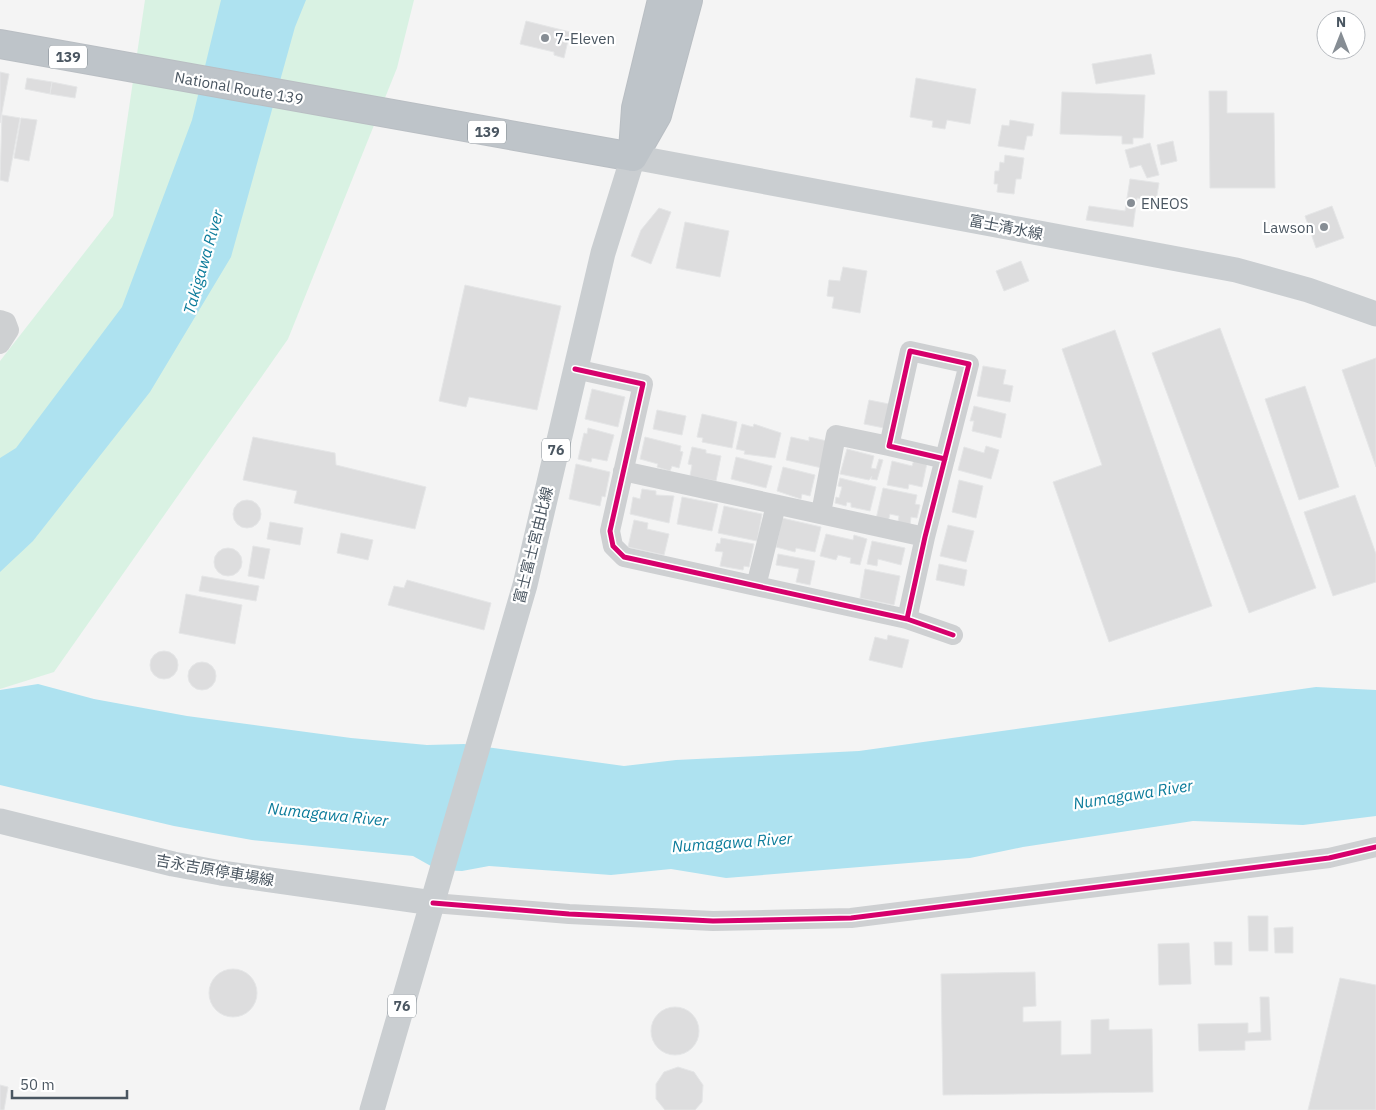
<svg xmlns="http://www.w3.org/2000/svg" width="1376" height="1110" font-family="'IBM Plex Sans','Noto Sans JP',sans-serif">
<style>
.green{fill:#d9f2e3}
.water{fill:#aee2f0}
.building{fill:#ddddde;stroke:#e5e6e7}
.lines{fill:none;stroke-linecap:round;stroke-linejoin:round}
.highway-casing{stroke:#b9bec3;stroke-width:30}
.minor{stroke:#ced0d2;stroke-width:20}
.major{stroke:#caced1;stroke-width:25}
.highway{stroke:#bec4c9;stroke-width:28}
.cycleway-casing{stroke:#fff;stroke-width:8}
.cycleway{stroke:#d6006c;stroke-width:5}
.poi-dot{fill:#868d94;stroke:#fff;stroke-width:2}
.labels{text-anchor:middle;dominant-baseline:central;stroke-width:4.5;stroke-linejoin:round;paint-order:stroke}
.shield{fill:#fff;stroke:#808990;stroke-width:1}
.shield-label{font-size:14px;font-weight:bold;fill:#4a5661}
.poi-label{font-size:15px;fill:#4a5661;stroke:#fff;text-anchor:start}
.street-label{font-size:15px;fill:#4a5661;stroke:#fff}
.water-label{font-size:16px;font-style:italic;fill:#0c7c9b;stroke:#fff}
</style>
<rect width="100%" height="100%" fill="#f4f4f4"/>
<!-- green -->
<path class="green" d="M145 0H414L397 68 288 339 54 672 0 689V361L113 216Z"/>
<!-- water -->
<path class="water" d="M221 0H306L295 27 231 257 150 392 33 541 0 572V458L16 448 122 307 192 120Z
M38 684 94 699 187 716 351 738 427 745 464 744 624 766 676 760 859 751 1316 687 1376 690V816L1303 825 1193 821 1023 847 970 858 726 878 671 869 611 875 489 866 462 871 438 870 413 856 252 840 174 826 0 785V690Z"/>
<!-- building -->
<path class="building" d="M526 21 570 32 564 58 554 55V52L520 44Z
M1151 54 1155 74 1096 84 1092 64Z
M0 72 9 74 0 123Z
M27 78 52 82 50 94 25 89Z
M916 78 976 89 970 124 947 120 945 129 932 127 933 121 910 117Z
M52 82 77 87 75 98 50 94Z
M1209 91H1227V113H1274L1275 188H1210Z
M1062 92 1145 95 1143 138H1133V144H1122V136L1060 134Z
M2 115 20 118 8 182 0 180Z
M21 118 37 120 29 161 14 158Z
M1010 120 1034 124 1032 136H1027L1024 150 998 146 1002 125 1009 126Z
M1173 141 1177 161 1161 165 1157 145Z
M1150 143 1159 175 1147 178 1141 165 1130 168 1125 150Z
M1005 155 1024 158 1021 179H1016L1014 194 997 192 998 184H994L995 171H999L1000 162 1004 163Z
M1130 179 1159 183 1156 201 1137 198 1133 227 1086 220 1089 206 1125 211Z
M1332 206 1344 238 1316 248 1305 216Z
M659 208 671 212 651 264 631 256 641 230Z
M685 222 729 231 720 277 676 268Z
M1021 261 1029 281 1004 291 996 271Z
M843 267 867 271 860 313 832 308 834 297 827 296 829 280 840 281Z
M465 285 561 306 537 410 469 397 466 407 439 401Z
M1220 328 1316 588 1249 613 1152 353Z
M1115 330 1212 606 1109 642 1053 482 1102 465 1062 349Z
M1376 358V467L1342 370Z
M983 366 1006 370 1003 384 1013 386 1010 402 977 396Z
M1305 386 1339 487 1299 500 1265 399Z
M592 389 625 397 618 427 585 419Z
M869 400 889 404 884 428 864 424Z
M974 406 1006 414 1001 438 972 431 974 421H970Z
M657 410 686 416 682 435 653 429Z
M702 414 737 422 732 448 702 442 703 438 697 437Z
M742 424 753 427 754 424 781 433 775 458 744 454 745 451 736 449Z
M588 428 614 435 607 461 592 458 591 462 578 459 584 433 587 434Z
M253 437 335 453 336 465 426 487 415 529 294 503 297 491 243 480Z
M645 437 681 446 680 451 683 452 679 468 672 466 670 471 657 467 658 464 640 459Z
M791 437 809 441V437L827 441 822 468 786 460Z
M986 446 999 450 991 479 958 470 964 447 984 453Z
M692 447 706 450V453L721 456 716 481 690 476 692 465 688 464Z
M847 449 874 456 871 468 876 469 879 459 883 460 877 480 871 479 872 476 869 480 840 474Z
M736 457 772 466 766 488 731 479Z
M914 460 927 463 922 487 909 484 908 489 887 485 892 461 912 466Z
M576 464 610 472 605 497 602 496 600 506 569 499Z
M783 467 815 475 810 496 802 494 801 499 777 491Z
M840 478 876 487 870 511 851 507V503L847 502 846 506 835 503 836 497 839 498 842 487 838 486Z
M959 480 983 486 976 518 952 512Z
M883 488 917 495 915 504 920 505 917 518 911 517 910 525 898 522 899 516 890 514 888 522 876 519Z
M642 489 656 491V495L674 496 669 523 630 514 633 497 640 499Z
M1355 495 1376 554V582L1333 596 1304 512Z
M682 497 718 504 712 531 677 524Z
M233 514a14 14 0 1 1 28 0a14 14 0 1 1-28 0Z
M724 506 762 514 757 541 718 533Z
M782 518 821 527 815 552 796 548 795 552 776 547Z
M634 520 648 523 647 529 669 534 664 555 628 547Z
M270 522 303 528 300 545 267 539Z
M948 525 974 531 966 562 940 556Z
M341 533 373 540 368 560 337 553Z
M826 534 853 540 854 535 867 539 860 565 850 563 851 558 838 555 836 560 820 556Z
M721 538 754 544 749 567 744 566 743 570 720 566 723 552 715 551 717 543 720 544Z
M872 541 905 548 901 565 878 559 877 566 867 564Z
M253 546 270 549 264 579 248 576Z
M214 562a14 14 0 1 1 28 0a14 14 0 1 1-28 0Z
M778 554 815 561 810 585 796 582 799 569 776 565Z
M939 564 967 570 964 586 936 580Z
M865 569 900 576 894 605 860 598Z
M202 576 259 586 256 601 199 591Z
M407 580 491 603 484 630 388 605 394 586 404 588Z
M186 594 242 605 235 644 179 633Z
M888 635 909 640 902 668 869 660 875 637 887 640Z
M150 665a14 14 0 1 1 28 0a14 14 0 1 1-28 0Z
M188 676a14 14 0 1 1 28 0a14 14 0 1 1-28 0Z
M1248 916H1268V951H1249Z
M1293 927V953H1275L1274 928Z
M1214 942H1232V965H1215Z
M1189 943 1191 984 1159 985 1158 944Z
M209 993a24 24 0 1 1 48 0a24 24 0 1 1-48 0Z
M1035 972 1036 1006 1023 1007V1022L1061 1021V1055L1091 1054V1020L1109 1019V1030L1152 1029 1153 1092 943 1095 941 974Z
M1340 978 1376 985V1110H1308Z
M1260 997H1269L1271 1040 1245 1041V1050L1199 1051 1198 1024 1248 1023V1033L1261 1032Z
M651 1031a24 24 0 1 1 48 0a24 24 0 1 1-48 0Z
M678 1067 694 1072 703 1085 702 1102 695 1110H665L656 1099V1084L664 1072Z
M0 1085 8 1087 4 1110H0Z"/>
<g class="lines">
<defs>
<path id="highway" d="M0 44 633 157
M633 150 636 108 662 0
M633 157 657 115 688 0"/>
</defs>
<!-- highway casing -->
<use href="#highway" class="highway-casing"/>
<!-- minor -->
<path class="minor" d="M0 320 6 322 9 330 0 344
M575 369 643 384 610 531 613 546 624 557 907 619 953 635
M623 471 925 537
M821 513 836 435 889 446
M756 586 776 505
M907 619 925 537 969 364 910 351 889 446 945 459
M433 903 569 914 713 921 851 918 1329 858 1376 847"/>
<!-- major -->
<path class="major" d="M0 821 173 864 221 873 433 903
M372 1110 525 585 603 253 633 157 1236 270 1308 290 1376 314"/>
<!-- highway -->
<use href="#highway" class="highway"/>
<defs>
<path id="cycleway" d="M575 369 643 384 610 531 613 546 624 557 907 619 953 635
M907 619 925 537 969 364 910 351 889 446 945 459
M433 903 569 914 713 921 851 918 1329 858 1376 847"/>
</defs>
<!-- cycleway casing -->
<use href="#cycleway" class="cycleway-casing"/>
<!-- cycleway -->
<use href="#cycleway" class="cycleway"/>
</g>
<!-- markers -->
<g class="poi-dot">
<circle cx="545" cy="38" r="5"/>
<circle cx="1131" cy="203" r="5"/>
<circle cx="1324" cy="227" r="5"/>
</g>
<g class="labels">
<!-- shield labels -->
<g class="shield">
<rect x="49" y="45.5" width="38" height="23" rx="4"/>
<rect x="468" y="120.5" width="38" height="23" rx="4"/>
<rect x="542" y="438.5" width="28" height="23" rx="4"/>
<rect x="388" y="994.5" width="28" height="23" rx="4"/>
</g>
<g class="shield-label">
<text x="68" y="57">139</text>
<text x="487" y="132">139</text>
<text x="556" y="450">76</text>
<text x="402" y="1006">76</text>
</g>
<!-- poi labels -->
<g class="poi-label">
<text x="555" y="38">7-Eleven</text>
<text x="1141" y="203">ENEOS</text>
<text x="1314" y="227" text-anchor="end">Lawson</text>
</g>
<!-- street labels -->
<g class="street-label">
<text transform="translate(239 88) rotate(10)">National Route 139</text>
<text transform="translate(1006 227) rotate(11)">富士清水線</text>
<text transform="translate(533 545) rotate(-76)">富士富士宮由比線</text>
<text transform="translate(215 870) rotate(10)">吉永吉原停車場線</text>
</g>
<!-- water labels -->
<g class="water-label">
<text transform="translate(203 262) rotate(-74)">Takigawa River</text>
<text transform="translate(1133 794) rotate(-9)">Numagawa River</text>
<text transform="translate(328 814) rotate(6)">Numagawa River</text>
<text transform="translate(732 842) rotate(-4)">Numagawa River</text>
</g>
</g>
<!-- north arrow -->
<g transform="translate(1341 35)"><circle r="24" fill="#ffffff" stroke="#b7bbc0"/>
<path d="M0-4L9 19L0 12L-9 19Z" fill="#868d94"/>
<text y="-8" font-size="14" font-weight="bold" text-anchor="middle" fill="#4a5661">N</text>
</g>
<!-- scale -->
<path d="M12 1090v8h115v-8" fill="none" stroke="#4a5661" stroke-width="2.5"/>
<text x="20" y="1090" font-size="15" fill="#4a5661" stroke="#ffffff" stroke-width="4" paint-order="stroke">50 m</text>
</svg>
